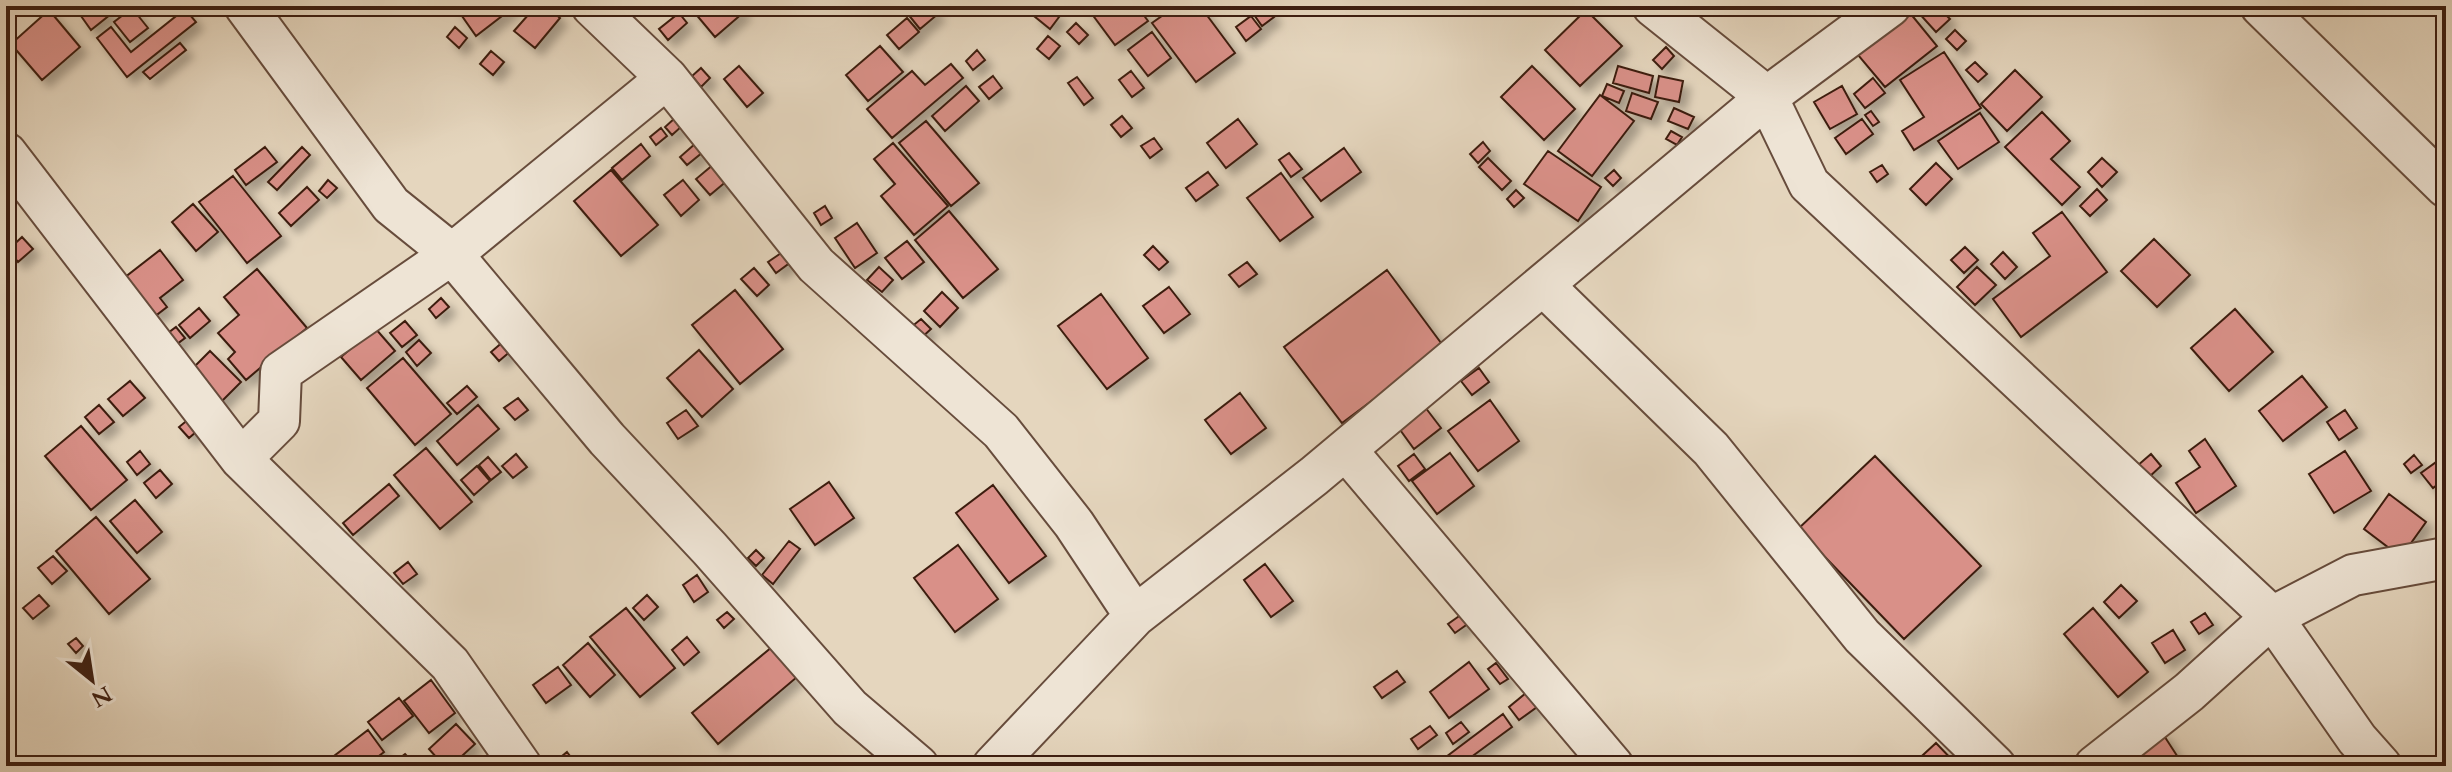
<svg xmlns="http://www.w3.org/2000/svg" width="2452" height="772" font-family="Cardo,serif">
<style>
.building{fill:#d99088;stroke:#3d1e11;stroke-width:2;filter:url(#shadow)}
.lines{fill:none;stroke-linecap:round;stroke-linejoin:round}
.street-casing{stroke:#674c3c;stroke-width:44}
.street{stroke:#eee4d5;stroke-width:40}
</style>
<defs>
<filter id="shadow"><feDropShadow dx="7" dy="7" stdDeviation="4" flood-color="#0004"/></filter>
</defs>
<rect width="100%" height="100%" fill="#e5d6be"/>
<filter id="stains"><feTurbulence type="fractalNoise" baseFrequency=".0025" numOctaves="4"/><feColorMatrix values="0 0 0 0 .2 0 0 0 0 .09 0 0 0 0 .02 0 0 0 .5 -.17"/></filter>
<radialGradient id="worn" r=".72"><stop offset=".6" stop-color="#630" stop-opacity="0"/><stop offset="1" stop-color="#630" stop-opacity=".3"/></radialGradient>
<!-- building -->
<path class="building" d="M94 6H105L111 14 91 30 81 16Z
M455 6H515L476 36Z
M536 6H547L560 18 535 48 514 31Z
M689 6H738L744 12 715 37Z
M915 6H931L938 14 920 29 907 13Z
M1042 6 1059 17 1050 29 1034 16Z
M1086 6H1137L1148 21 1115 45Z
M1148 6H1170L1156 16Z
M1176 6H1200L1235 53 1196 82 1152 23Z
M1260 6H1265L1274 17 1262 26 1252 12Z
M1922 6H1937L1950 19 1936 32 1917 11Z
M132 8 148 28 130 42 114 22Z
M185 9 196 22 127 77 97 38 111 27 131 52Z
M49 10 80 47 42 80 11 44Z
M1586 10 1622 46 1580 86 1545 50Z
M679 13 687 23 668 40 659 29Z
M1910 13 1937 46 1885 87 1858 55Z
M1251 16 1261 29 1246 41 1236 27Z
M907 18 919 32 899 49 887 35Z
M1076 23 1088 35 1079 44 1067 32Z
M455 27 467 38 459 48 447 37Z
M1955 30 1966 41 1957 50 1946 39Z
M1152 32 1171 58 1148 76 1128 50Z
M1048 36 1060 46 1049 59 1037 49Z
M180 43 186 50 150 79 143 72Z
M880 46 903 72 868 101 846 75Z
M1666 47 1674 56 1662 69 1653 60Z
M977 50 985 60 973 70 966 61Z
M491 51 504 62 493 75 480 64Z
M1944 52 1981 108 1914 150 1902 131 1924 117 1900 80Z
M1975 62 1987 74 1978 82 1966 70Z
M951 64 963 78 892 138 867 109 912 71 925 85Z
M739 66 763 93 747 107 724 79Z
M1532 66 1575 109 1544 140 1501 97Z
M1618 66 1653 76 1649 93 1613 83Z
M701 68 710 78 701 87 692 76Z
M2015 70 2042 97 2007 131 1981 104Z
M1131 71 1144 88 1132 97 1119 80Z
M993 76 1002 88 989 99 979 87Z
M1659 76 1683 81 1679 102 1655 97Z
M1077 77 1093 98 1084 105 1068 83Z
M1873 78 1885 93 1865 108 1854 94Z
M1607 84 1624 91 1619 103 1602 96Z
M966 86 979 101 945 131 932 116Z
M1842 86 1857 114 1830 129 1814 102Z
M1632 93 1658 102 1651 119 1626 111Z
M1600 95 1634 121 1592 176 1558 151Z
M1674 108 1694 117 1688 129 1668 121Z
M1871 111 1879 122 1873 126 1865 115Z
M2042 112 2070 141 2051 159 2080 187 2062 205 2005 147Z
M1980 113 1999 142 1958 169 1938 141Z
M1122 116 1132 128 1121 137 1111 125Z
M675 118 682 126 672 135 665 127Z
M1238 119 1257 144 1226 168 1207 143Z
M1862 119 1873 134 1846 154 1835 138Z
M926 121 979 183 951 206 899 143Z
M661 128 667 136 656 145 650 137Z
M1671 131 1682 137 1677 145 1666 139Z
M1154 138 1162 149 1150 158 1141 146Z
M1483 142 1490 151 1478 163 1470 154Z
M696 143 703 152 687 165 680 157Z
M893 143 948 206 914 235 881 196 895 184 874 159Z
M641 144 650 156 622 180 612 168Z
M265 147 277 162 246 185 235 170Z
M302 147 310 155 277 190 268 182Z
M1344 148 1361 172 1321 201 1303 178Z
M1548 151 1601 187 1578 221 1524 184Z
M1289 153 1302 169 1291 177 1279 160Z
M1488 158 1511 181 1502 190 1479 167Z
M2102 158 2117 172 2102 187 2088 172Z
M1936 163 1952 179 1926 205 1910 189Z
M714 164 728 180 710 195 696 179Z
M1882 165 1888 174 1877 182 1870 172Z
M611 170 658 225 621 256 574 201Z
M1614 170 1621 178 1613 186 1605 178Z
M1208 172 1218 185 1196 201 1186 188Z
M1281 173 1313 217 1280 241 1247 198Z
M233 176 281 236 247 263 199 202Z
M328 180 337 188 327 198 319 191Z
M683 180 699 200 681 216 664 195Z
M307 187 319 200 291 226 279 213Z
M2097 189 2107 200 2090 216 2080 206Z
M1516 190 1524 198 1514 207 1507 199Z
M193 204 218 232 196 251 172 222Z
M825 206 832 218 821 225 814 213Z
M949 211 998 269 963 298 915 240Z
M2062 212 2107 272 2021 337 1993 299 2050 256 2033 233Z
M857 223 877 253 855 268 835 238Z
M22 237 33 249 18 262 8 250Z
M2154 239 2190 275 2157 307 2121 271Z
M907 241 924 262 902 279 885 258Z
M1153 246 1168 262 1159 270 1144 255Z
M1965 247 1978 260 1964 273 1951 260Z
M787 249 795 259 776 273 768 262Z
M160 250 183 280 160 298 167 307 154 317 124 278Z
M2003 252 2017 267 2005 279 1991 264Z
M1247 262 1257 274 1239 287 1229 275Z
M879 267 893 280 882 292 867 280Z
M1977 267 1996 285 1975 305 1957 287Z
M754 268 769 285 757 296 741 279Z
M257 269 307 328 246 380 228 359 235 352 218 333 239 315 224 297Z
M1387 270 1444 347 1342 423 1284 347Z
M1169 287 1190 314 1164 333 1143 306Z
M735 290 783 349 740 384 692 325Z
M942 292 958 308 940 327 924 311Z
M1101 294 1148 358 1107 389 1058 326Z
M441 298 449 307 436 318 429 309Z
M199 308 210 321 190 338 179 325Z
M2235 309 2273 352 2229 391 2191 348Z
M921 319 931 329 920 339 910 328Z
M405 321 417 335 402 347 390 333Z
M176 327 185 338 173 347 164 336Z
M375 328 395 351 361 380 341 357Z
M419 340 431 353 417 366 406 352Z
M504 341 512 350 499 361 491 352Z
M699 350 733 389 702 417 667 378Z
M210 351 241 382 217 406 186 375Z
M403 358 451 414 415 445 367 388Z
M1479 368 1489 382 1472 395 1461 381Z
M2302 376 2327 407 2283 441 2259 411Z
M130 381 145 398 123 416 108 399Z
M467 386 477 397 457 414 447 403Z
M1240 393 1266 428 1231 454 1205 420Z
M518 398 528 410 515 420 504 408Z
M1490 400 1519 441 1478 471 1448 431Z
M99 405 114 422 99 434 85 417Z
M478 405 499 429 457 465 437 441Z
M1425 407 1441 428 1414 449 1398 427Z
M686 410 698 426 678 439 667 423Z
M2345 410 2357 428 2339 440 2327 422Z
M195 414 204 425 189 438 179 427Z
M81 426 127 480 91 510 45 456Z
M2205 439 2236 486 2196 513 2176 483 2200 467 2189 451Z
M426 448 472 502 440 529 394 475Z
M140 451 150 464 137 475 127 462Z
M2345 451 2371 491 2334 513 2309 474Z
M1450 453 1474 486 1437 514 1412 481Z
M516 454 527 467 513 478 502 466Z
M1414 454 1425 469 1409 481 1398 466Z
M2151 454 2161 466 2148 478 2137 466Z
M2414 455 2422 465 2411 473 2404 464Z
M1875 456 1981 566 1904 639 1798 529Z
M488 457 501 472 491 480 479 465Z
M2439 460 2446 469V478L2433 488 2421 473Z
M477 466 490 481 474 495 461 480Z
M160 470 172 484 156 498 144 483Z
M829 482 854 518 815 545 790 509Z
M389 484 399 496 353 535 343 523Z
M993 485 1046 556 1009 583 956 513Z
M2389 494 2426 522 2401 557 2364 529Z
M135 500 162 532 137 553 110 521Z
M96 517 150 579 109 614 56 551Z
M789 541 800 549 773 584 762 575Z
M958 545 998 599 955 632 914 578Z
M756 550 764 558 756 566 748 558Z
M53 556 67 571 52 584 38 568Z
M408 562 417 574 403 584 394 573Z
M1265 564 1293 601 1271 617 1244 580Z
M697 575 708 592 694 602 683 585Z
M2121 585 2137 601 2119 618 2104 602Z
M39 595 49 606 33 619 23 608Z
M647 595 658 607 644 620 633 608Z
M626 608 675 668 640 697 590 637Z
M2093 608 2148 672 2118 697 2064 634Z
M727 612 734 619 724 628 717 620Z
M2205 613 2213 625 2199 634 2191 622Z
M1462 614 1469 623 1455 633 1448 624Z
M2173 630 2185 650 2165 663 2152 643Z
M687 637 699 652 684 665 672 650Z
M76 638 83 646 76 653 68 644Z
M588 643 615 675 590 697 563 665Z
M772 647 797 677 718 744 692 713Z
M1469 662 1489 689 1449 718 1430 692Z
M1496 663 1508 679 1500 684 1488 669Z
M558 667 571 685 546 703 533 685Z
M1397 671 1405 682 1382 698 1374 687Z
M431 680 455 713 429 733 404 701Z
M1526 693 1537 707 1519 720 1509 707Z
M399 698 413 716 382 740 368 722Z
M1503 714 1512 727 1459 766H1434Z
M1461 722 1469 732 1453 744 1446 733Z
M456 724 475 744 451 766H444L429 749Z
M1430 726 1437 735 1418 749 1411 739Z
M368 730 384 752 366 766H341L334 756Z
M2161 731 2183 765 2182 766H2149L2137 746Z
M1936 743 1958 766H1911Z
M567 752 576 764 574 766H560L556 761Z
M405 754 413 763 389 766Z"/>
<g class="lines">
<defs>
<path id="street" d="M245 6 391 205 452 254 607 439 710 549 850 708 918 766
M592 6 667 78
M1653 6 1767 97 1809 184 2272 617 2357 739 2381 766
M2261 6 2446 187
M6 153 241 459 450 664 521 766
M1543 285 1711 449 1862 636 1995 766
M1346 450 1613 766
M241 459 279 421 281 372 452 254 667 78 816 265 1001 431 1074 524 1135 616
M993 766 1135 616 1314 476 1767 97 1890 6
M2095 766 2189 692 2272 617 2353 575 2446 558"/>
</defs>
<!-- street casing -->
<use href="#street" class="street-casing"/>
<!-- street -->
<use href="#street" class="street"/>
</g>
<!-- margin -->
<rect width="2452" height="772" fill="none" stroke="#e5d6be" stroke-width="32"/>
<rect x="8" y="8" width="2436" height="756" fill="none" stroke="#3d1e11" stroke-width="4"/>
<rect x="16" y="16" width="2420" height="740" fill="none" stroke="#3d1e11" stroke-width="2"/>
<!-- north arrow -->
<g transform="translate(92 680) rotate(150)" stroke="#eee4d5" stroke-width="6" paint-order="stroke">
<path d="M0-6L14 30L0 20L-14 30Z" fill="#3d1e11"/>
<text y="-12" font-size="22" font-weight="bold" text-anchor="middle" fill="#3d1e11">N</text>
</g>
<rect width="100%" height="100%" filter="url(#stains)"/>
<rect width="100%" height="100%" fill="url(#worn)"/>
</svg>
